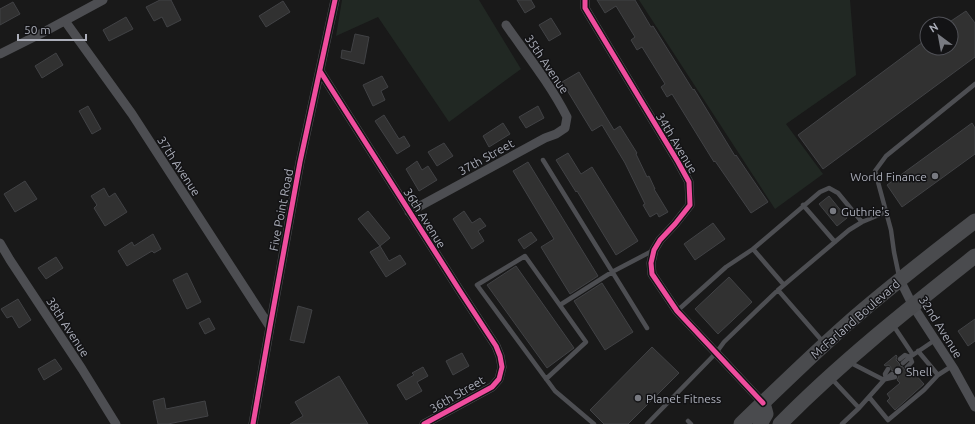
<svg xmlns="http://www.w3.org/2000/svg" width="975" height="424" font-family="Ubuntu,sans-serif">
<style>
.green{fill:#212823}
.building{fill:#313131;stroke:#414245}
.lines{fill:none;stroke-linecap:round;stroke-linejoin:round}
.service{stroke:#4d4e52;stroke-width:4.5}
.minor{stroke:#4d4e52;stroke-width:9}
.trunk{stroke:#4a4b4e;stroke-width:15}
.cycleway-casing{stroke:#131315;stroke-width:8}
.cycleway{stroke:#ef4d9e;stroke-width:5}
.poi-dot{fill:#787a81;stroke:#131315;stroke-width:1.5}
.labels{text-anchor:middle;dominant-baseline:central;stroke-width:3;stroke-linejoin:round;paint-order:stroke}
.street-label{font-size:12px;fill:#abaeb9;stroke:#131315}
.poi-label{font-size:12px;fill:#abaeb9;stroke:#131315;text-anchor:start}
</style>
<rect width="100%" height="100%" fill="#191919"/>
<!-- green -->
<path class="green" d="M342 0H479L521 69 449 122 378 17 336 36Z
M639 0H850L856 75 786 124 823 174 775 209Z"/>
<!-- building -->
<path class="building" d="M160 0H171L181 20 167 27 162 17 154 21 146 7Z
M517 0H531L535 7 525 13Z
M597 0H635L651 27 653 26 693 90 694 89 735 156 736 155 768 202 751 213 715 161 714 162 672 94 667 97 661 87 665 84 642 47 637 50 631 40 635 37 616 6 605 13Z
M283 1 290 12 266 27 259 16Z
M13 2 20 14 0 25V9Z
M966 11 975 23V57L823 169 798 135 927 39V48H951V21Z
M126 17 133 29 109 41 103 30Z
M551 18 561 34 549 41 539 25Z
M355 34 369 37 364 64 341 58 342 50 351 52Z
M56 53 63 65 42 78 35 66Z
M579 72 614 130 620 126 637 153 636 154 647 177 649 176 655 189H654L668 212 659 217 657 213 650 217 643 205 645 204 625 163 602 125 592 131 562 82Z
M382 76 388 87 381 91 385 100 373 106 363 85Z
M88 106 101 129 92 134 79 111Z
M538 106 544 118 526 128 519 117Z
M384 115 399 139 404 136 410 146 397 154 375 121Z
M503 123 510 134 489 147 483 136Z
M972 123 975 128V154L902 207 887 185Z
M444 143 453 156 437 166 428 152Z
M568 153 581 174 592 167 638 241 616 255 577 191 576 192 556 160Z
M417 161 422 170 428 166 437 180 419 191 406 169Z
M528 162 598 276 570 294 541 247 554 239 513 171Z
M25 181 37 199 15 212 4 194Z
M104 188 109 197 115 193 127 212 105 226 94 208 97 205 91 196Z
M829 196 847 218 837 226 819 204Z
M368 211 390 238 380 246 358 219Z
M464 211 472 223 480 218 486 226 478 231 484 241 472 249 453 219Z
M713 223 725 239 695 260 684 244Z
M531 232 537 240 524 249 518 240Z
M153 234 161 249 154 253 152 251 127 266 118 251 132 242 134 246Z
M380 246 389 261 400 255 406 264 386 277 370 252Z
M56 257 63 268 46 279 38 268Z
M516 266 574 348 547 368 487 285Z
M187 273 201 302 187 309 173 280Z
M729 277 752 302 718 334 695 309Z
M602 283 633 332 605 350 574 301Z
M18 299 31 320 19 328 12 316 7 318 1 309Z
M298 306 312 310 304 343 290 340Z
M209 318 215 329 205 334 199 323Z
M975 319V341L968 346 958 331Z
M652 347 679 373 628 424H604L590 410Z
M462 353 469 366 453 375 446 361Z
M896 355 897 356 896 360 899 363 900 366 903 367 904 369 906 370H909L911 372H913L924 384 895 410 887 401 890 398 887 394 900 383 897 380 899 376 894 371 891 370V368L890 366 888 365 886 366 884 365Z
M55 359 62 369 44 380 38 369Z
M423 367 428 376 417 382 422 391 406 400 397 385 414 375 412 373Z
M339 376 368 424H290L303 416 295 402Z
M164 398 166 409 205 401 208 416 168 424H158L153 401Z"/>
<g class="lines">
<!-- service -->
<path class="service" d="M543 160 647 328
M803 205 835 242
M753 249 784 285
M899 276 894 252 891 230 875 171 886 156 975 84
M778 290 824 343
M560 305 612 272 654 250
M677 311 726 267 753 249 820 192 829 188 838 193 862 222
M893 325 913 355
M918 351 938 375 952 366
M900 359 905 355 910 357 912 362 907 367
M849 362 884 380 892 374
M903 363 910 357 935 340
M888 369 885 374 886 379 895 377
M831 378 859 408
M546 379 586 342 525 256 477 285 555 391 594 424
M869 397 888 420 924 390 938 375
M688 421 691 424
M647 424 716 353 724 342 778 290 849 230 862 222 886 212
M842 424 859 408 884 380"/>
<!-- minor -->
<path class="minor" d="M585 0V8L678 162 689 182 690 205 675 224 660 240 654 250 651 263 652 274 677 311 763 403
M65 21 132 114 270 327
M0 54 42 33 103 0
M320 71 460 291 496 346 500 356 502 367 499 379 492 387 424 424
M409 212 545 138 556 134 565 128 567 117C550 84 527 55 506 25
M0 243 10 260 82 369 116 424
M900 280 913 306 954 369 975 407
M253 424 270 327 300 162 335 0"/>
<!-- trunk -->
<path class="trunk" d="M741 424C776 390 811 356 847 324 888 288 932 254 975 221
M760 424 766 414 763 403
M780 424C840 363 908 309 975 256"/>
<defs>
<path id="cycleway" d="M585 0V8L678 162 689 182 690 205 675 224 660 240 654 250 651 263 652 274 677 311 763 403
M320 71 460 291 496 346 500 356 502 367 499 379 492 387 424 424
M253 424 270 327 300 162 335 0"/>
</defs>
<!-- cycleway casing -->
<use href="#cycleway" class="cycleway-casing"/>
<!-- cycleway -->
<use href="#cycleway" class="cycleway"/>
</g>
<!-- markers -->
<g class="poi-dot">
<circle cx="935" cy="176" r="4"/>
<circle cx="833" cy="211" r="4"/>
<circle cx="898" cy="371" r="4"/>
<circle cx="638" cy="398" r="4"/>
</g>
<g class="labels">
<!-- street labels -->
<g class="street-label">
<text transform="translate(547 64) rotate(56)">35th Avenue</text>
<text transform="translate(677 143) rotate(59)">34th Avenue</text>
<text transform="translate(486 157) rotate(-29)">37th Street</text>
<text transform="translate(179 166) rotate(57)">37th Avenue</text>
<text transform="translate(281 210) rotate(-79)">Five Point Road</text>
<text transform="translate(425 218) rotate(58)">36th Avenue</text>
<text transform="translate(855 319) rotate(-41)">McFarland Boulevard</text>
<text transform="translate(68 327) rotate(57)">38th Avenue</text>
<text transform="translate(941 327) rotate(58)">32nd Avenue</text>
<text transform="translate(457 394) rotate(-30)">36th Street</text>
</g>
<!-- poi labels -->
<g class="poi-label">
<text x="927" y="176" text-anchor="end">World Finance</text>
<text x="841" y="211">Guthrie's</text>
<text x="906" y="371">Shell</text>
<text x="646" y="398">Planet Fitness</text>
</g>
</g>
<!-- north arrow -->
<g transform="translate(939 36) rotate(328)"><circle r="19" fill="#131315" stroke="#505157"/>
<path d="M0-3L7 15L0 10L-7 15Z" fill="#787a81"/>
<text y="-6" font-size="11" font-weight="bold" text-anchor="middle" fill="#abaeb9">N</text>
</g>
<!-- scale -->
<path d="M18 34v6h68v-6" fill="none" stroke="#abaeb9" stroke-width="2"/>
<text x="24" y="34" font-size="12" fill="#abaeb9" stroke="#131315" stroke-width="3" paint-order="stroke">50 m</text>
</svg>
